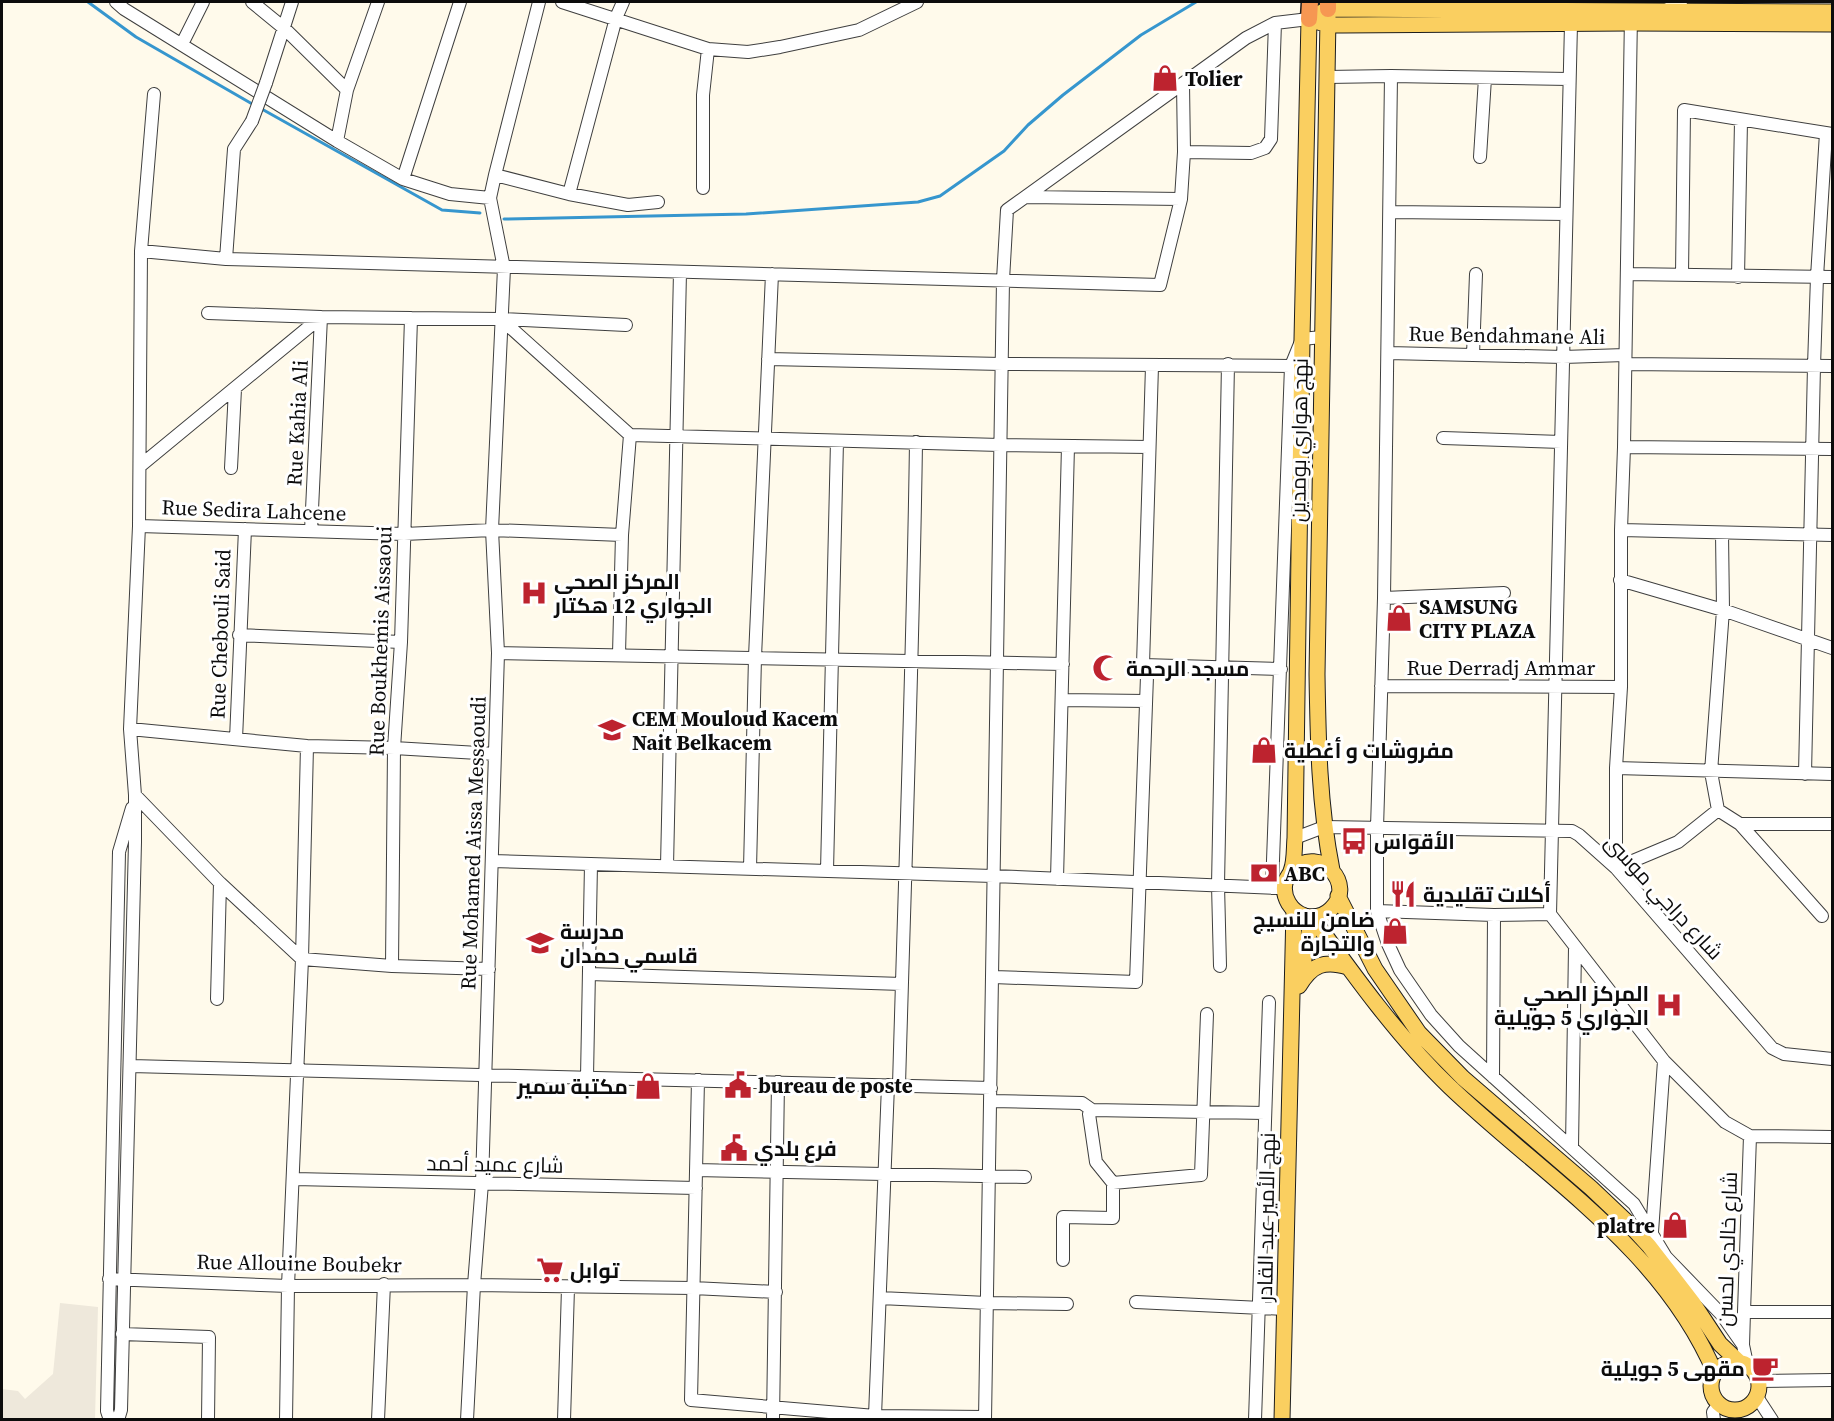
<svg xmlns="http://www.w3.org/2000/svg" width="1834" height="1421" font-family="'Source Serif 4',Cairo,serif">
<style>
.plaza{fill:#eee8db}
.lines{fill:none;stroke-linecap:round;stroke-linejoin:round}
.stream{stroke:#3696ce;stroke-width:3}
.minor-casing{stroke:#3f3f3f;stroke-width:14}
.major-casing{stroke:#1d1d1d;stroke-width:17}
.highway-casing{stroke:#1d1d1d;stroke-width:19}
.minor{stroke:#fff;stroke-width:12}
.major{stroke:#facf60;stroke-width:15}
.highway{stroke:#f69752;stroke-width:16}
.minor-bridge-casing{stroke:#3f3f3f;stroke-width:14;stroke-linecap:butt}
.minor-bridge{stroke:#fff;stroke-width:12}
.labels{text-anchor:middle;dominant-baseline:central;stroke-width:6;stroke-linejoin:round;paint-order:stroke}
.poi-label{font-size:21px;font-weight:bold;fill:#0c0c0c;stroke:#fff;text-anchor:start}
.street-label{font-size:21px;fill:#0c0c0c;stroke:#fff}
</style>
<rect width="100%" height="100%" fill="#fffaeb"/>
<!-- plaza -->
<path class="plaza" d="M60 1303 98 1307 95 1419H2V1389L18 1391 25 1399 53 1374Z"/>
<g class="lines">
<!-- stream -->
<path class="stream" d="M88 2 136 37 254 105
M260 108 442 210 480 213
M504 219 746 214 918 202 940 196 1004 151 1028 125 1063 95 1141 35 1196 2"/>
<defs>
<path id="minor" d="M116 2 124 9 337 141 403 179 450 194 490 198 495 175 569 194 628 205 658 202
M252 2 285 29 347 90
M562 2 708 49 748 52 780 47 859 30 917 2
M1662 12 1681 2
M1631 15 1624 447 1621 530V687L1616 768V868L1678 842 1718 810 1711 772 1723 610 1722 533
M1571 24 1550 914 1664 1061 1725 1122 1750 1136 1832 1137
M182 44 203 2
M1391 76 1569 79
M1327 77 1391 76 1384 598 1377 828V911L1388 944 1400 970 1431 1015 1459 1046 1634 1204 1666 1257 1722 1315 1743 1345
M266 83 292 2
M337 141 347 90 378 2
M1184 152 1251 153 1265 148 1271 139 1275 23
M1480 157 1485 78
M495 175 539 2
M403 179 460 2
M703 188V95L708 49
M569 194 616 18 623 2
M1027 197 1181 199
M1390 212 1566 214
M141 251 226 259 1160 285 1181 199 1184 152 1183 84
M226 259 234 149 252 121
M1627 274 1832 277
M1682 275 1684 110 1832 134
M1738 277 1741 121
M208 313 321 317 311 531
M501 319 630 435 1000 445 1149 447
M1388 353 1563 357 1625 355
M1473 355 1476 274
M768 359 1002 364 1291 366 1272 888
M1626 364 1832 366
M1291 366 1302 339 1322 337
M1443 438 1561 442
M1624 447 1832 449
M140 466 321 317 501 319 626 325
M231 468 235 389
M139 526 404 534 492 530 622 535
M1621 530 1832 535
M1620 580 1723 610 1832 648
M1384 598 1504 593
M239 635 401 642
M498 653 1063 664
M619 654 622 535 630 435
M1143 665 1281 669
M1381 686 1621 687
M1062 700 1146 701
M130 729 307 746 394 748 495 754
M236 739 245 529
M1616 768 1832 774
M1805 774 1814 366 1817 277 1826 133
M135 795 220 883 302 959 392 966 489 969
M1718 810 1740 824 1822 916
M1740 824H1832
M1295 838 1324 827 1572 831 1579 835 1616 868 1772 1048 1784 1054 1832 1059
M492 861 993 876 1279 888
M667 866 680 272
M750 869 755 657 772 274
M827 871 837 441
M1057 879 1068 446
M1377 911 1494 915 1550 914
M392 966 394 748 401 642 411 318
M1220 966 1218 885 1228 364
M589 974 902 984
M993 977 1136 982 1147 676 1143 665 1152 366
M217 999 220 883
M131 1066 991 1088
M587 1077 591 864
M1493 1077 1494 915
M698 1080 691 1400 875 1416 985 1417
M899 1085C905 871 913 657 916 442
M990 1101 1082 1103 1092 1110 1265 1113
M1572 1147 1575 947
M696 1170 1025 1177
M294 1179 696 1188
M1113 1183 1201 1175 1207 1014
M1652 1232 1664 1061
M1063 1260V1217L1113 1218V1183L1096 1162 1089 1114 1092 1110
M109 1279 288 1286 474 1285 693 1288 776 1292
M880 1298 987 1303 1067 1304
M1136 1302 1285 1309
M1744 1312H1832
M122 1334 209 1337 208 1420
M1747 1364 1743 1345 1744 1312 1750 1136
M1759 1381 1832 1380
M1757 1397 1772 1420
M875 1416 888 1085
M110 1420 107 1411 119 852 132 808
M118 1420 121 1410 135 842V795L130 729 139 526 141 251 154 94
M286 1420 288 1286 302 959 307 746
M378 1420 384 1284
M467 1420 474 1285 482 1183 498 653 492 530 504 268 490 198
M564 1420 568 1288
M773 1420 778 1082
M985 1420 1003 280 1007 210 1246 38 1275 23 1309 19
M1255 1420 1269 1002
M1714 1420 1713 1412 1719 1404"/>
<path id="major" d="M1832 12 1328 9 1309 19 1328 25H1342L1630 23 1832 24
M1328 17 1317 674C1318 740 1319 805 1332 870
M1292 870C1320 844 1357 885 1331 909 1324 916 1314 918 1305 916 1291 912 1282 897 1285 883 1286 878 1290 875 1291 871 1295 862 1294 848 1295 838L1302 339 1309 19
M1338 896 1375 969 1419 1033 1463 1078 1591 1188 1628 1223 1649 1246 1693 1303 1720 1344 1738 1361
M1312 917C1353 974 1398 1037 1449 1086 1543 1176 1662 1248 1715 1373
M1300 980 1312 917
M1299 986C1312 964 1325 960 1348 967
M1711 1386a24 24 0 1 1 48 0a24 24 0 1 1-48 0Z
M1282 1420 1294 910"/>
<path id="highway" d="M1328 9V2
M1309 19 1310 2"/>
</defs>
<!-- minor casing -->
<use href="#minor" class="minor-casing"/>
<!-- major casing -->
<use href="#major" class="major-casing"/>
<!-- highway casing -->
<use href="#highway" class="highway-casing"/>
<!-- minor -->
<use href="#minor" class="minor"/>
<!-- major -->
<use href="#major" class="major"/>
<!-- highway -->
<use href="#highway" class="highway"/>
<defs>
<path id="minor-bridge" d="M252 121 266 83"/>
</defs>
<!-- minor-bridge casing -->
<use href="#minor-bridge" class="minor-bridge-casing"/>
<!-- minor-bridge -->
<use href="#minor-bridge" class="minor-bridge"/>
</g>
<!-- icons -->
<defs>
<symbol id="shop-bare" viewBox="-9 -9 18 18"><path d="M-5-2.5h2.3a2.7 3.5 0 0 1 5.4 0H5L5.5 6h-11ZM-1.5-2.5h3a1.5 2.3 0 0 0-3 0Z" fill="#bd232f" stroke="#fff" stroke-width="2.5" paint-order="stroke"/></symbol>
<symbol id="hospital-bare" viewBox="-9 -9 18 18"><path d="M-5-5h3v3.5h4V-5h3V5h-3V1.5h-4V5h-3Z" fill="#bd232f" stroke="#fff" stroke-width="2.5" paint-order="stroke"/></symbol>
<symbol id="mosque-bare" viewBox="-9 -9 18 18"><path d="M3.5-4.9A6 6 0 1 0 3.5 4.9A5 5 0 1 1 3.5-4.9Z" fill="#bd232f" stroke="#fff" stroke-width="2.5" paint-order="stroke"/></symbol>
<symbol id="school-bare" viewBox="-9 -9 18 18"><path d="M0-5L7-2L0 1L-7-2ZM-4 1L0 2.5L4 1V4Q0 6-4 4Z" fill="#bd232f" stroke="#fff" stroke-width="2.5" paint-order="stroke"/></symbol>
<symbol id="bus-bare" viewBox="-9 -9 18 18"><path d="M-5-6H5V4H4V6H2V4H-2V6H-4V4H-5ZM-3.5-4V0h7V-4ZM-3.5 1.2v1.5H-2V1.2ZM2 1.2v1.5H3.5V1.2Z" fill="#bd232f" stroke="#fff" stroke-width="2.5" paint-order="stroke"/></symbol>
<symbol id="bank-bare" viewBox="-9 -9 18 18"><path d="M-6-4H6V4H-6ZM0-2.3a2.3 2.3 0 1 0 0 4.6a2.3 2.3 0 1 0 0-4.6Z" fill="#bd232f" stroke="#fff" stroke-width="2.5" paint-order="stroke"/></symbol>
<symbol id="restaurant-bare" viewBox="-9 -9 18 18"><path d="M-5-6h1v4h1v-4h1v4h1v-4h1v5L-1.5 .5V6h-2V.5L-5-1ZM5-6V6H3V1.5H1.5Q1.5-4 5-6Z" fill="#bd232f" stroke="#fff" stroke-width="2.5" paint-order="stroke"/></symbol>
<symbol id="civic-bare" viewBox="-9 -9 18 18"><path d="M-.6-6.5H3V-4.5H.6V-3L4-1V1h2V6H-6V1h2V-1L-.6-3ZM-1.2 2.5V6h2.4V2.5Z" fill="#bd232f" stroke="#fff" stroke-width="2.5" paint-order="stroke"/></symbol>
<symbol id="supermarket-bare" viewBox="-9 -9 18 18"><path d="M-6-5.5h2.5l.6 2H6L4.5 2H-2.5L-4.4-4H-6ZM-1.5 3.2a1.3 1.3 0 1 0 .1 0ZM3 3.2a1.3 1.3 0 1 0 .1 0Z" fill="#bd232f" stroke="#fff" stroke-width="2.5" paint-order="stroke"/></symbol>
<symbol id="cafe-bare" viewBox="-9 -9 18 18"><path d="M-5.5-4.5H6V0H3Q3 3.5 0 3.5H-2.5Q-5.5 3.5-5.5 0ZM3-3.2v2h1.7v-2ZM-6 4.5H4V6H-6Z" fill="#bd232f" stroke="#fff" stroke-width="2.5" paint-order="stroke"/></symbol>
</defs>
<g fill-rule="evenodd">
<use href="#shop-bare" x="1146" y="59" width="38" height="38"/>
<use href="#hospital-bare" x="515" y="574" width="38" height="38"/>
<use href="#shop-bare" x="1380" y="599" width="38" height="38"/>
<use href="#mosque-bare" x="1087" y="649" width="38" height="38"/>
<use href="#school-bare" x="593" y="711" width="38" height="38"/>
<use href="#shop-bare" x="1245" y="731" width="38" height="38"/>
<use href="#bus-bare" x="1335" y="822" width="38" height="38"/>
<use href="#bank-bare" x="1245" y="854" width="38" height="38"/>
<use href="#restaurant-bare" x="1384" y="875" width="38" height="38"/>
<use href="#shop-bare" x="1376" y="912" width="38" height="38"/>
<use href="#school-bare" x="521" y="924" width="38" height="38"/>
<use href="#hospital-bare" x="1650" y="986" width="38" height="38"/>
<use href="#civic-bare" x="719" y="1066" width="38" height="38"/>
<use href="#shop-bare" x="629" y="1067" width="38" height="38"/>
<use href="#civic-bare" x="715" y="1129" width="38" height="38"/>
<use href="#shop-bare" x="1656" y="1206" width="38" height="38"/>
<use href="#supermarket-bare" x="531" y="1251" width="38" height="38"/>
<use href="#cafe-bare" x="1746" y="1349" width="38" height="38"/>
</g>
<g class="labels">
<!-- poi labels -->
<g class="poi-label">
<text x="1185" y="78">Tolier</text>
<text x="554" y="581">المركز الصحي<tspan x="554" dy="24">الجواري 12 هكتار</tspan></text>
<text x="1419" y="606">SAMSUNG<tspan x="1419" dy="24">CITY PLAZA</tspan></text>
<text x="1126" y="668">مسجد الرحمة</text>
<text x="632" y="718">CEM Mouloud Kacem<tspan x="632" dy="24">Nait Belkacem</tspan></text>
<text x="1284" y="750">مفروشات و أغطية</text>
<text x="1374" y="841">الأقواس</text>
<text x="1284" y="873">ABC</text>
<text x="1423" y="894">أكلات تقليدية</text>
<text x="1375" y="919" text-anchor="end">ضامن للنسيج<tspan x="1375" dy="24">والتجارة</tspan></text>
<text x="560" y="931">مدرسة<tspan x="560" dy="24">قاسمي حمدان</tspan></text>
<text x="1649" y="993" text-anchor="end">المركز الصحي<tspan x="1649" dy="24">الجواري 5 جويلية</tspan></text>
<text x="758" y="1085">bureau de poste</text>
<text x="628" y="1086" text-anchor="end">مكتبة سمير</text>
<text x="754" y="1148">فرع بلدي</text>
<text x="1655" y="1225" text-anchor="end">platre</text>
<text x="570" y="1270">توابل</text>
<text x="1745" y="1368" text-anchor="end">مقهى 5 جويلية</text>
</g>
<!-- street labels -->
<g class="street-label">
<text transform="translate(1507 335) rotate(1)">Rue Bendahmane Ali</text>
<text transform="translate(297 423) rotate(-87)">Rue Kahia Ali</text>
<text transform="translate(1299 440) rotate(-89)">نهج هواري بومدين</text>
<text transform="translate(254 510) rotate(2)">Rue Sedira Lahcene</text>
<text transform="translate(220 634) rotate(-88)">Rue Chebouli Said</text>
<text transform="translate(380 641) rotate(-88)">Rue Boukhemis Aissaoui</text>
<text x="1501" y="667">Rue Derradj Ammar</text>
<text transform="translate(473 843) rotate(-88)">Rue Mohamed Aissa Messaoudi</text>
<text transform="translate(1664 897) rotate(47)">شارع دراجي موسى</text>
<text transform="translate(495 1164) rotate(1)">شارع عميد أحمد</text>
<text transform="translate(1266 1217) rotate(-89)">نهج الأمير عبد القادر</text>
<text transform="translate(1727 1249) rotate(-88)">شارع خالدي لحسن</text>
<text transform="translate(299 1263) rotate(1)">Rue Allouine Boubekr</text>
</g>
</g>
<!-- border -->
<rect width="1834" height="1421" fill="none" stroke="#0c0c0c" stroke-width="6"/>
</svg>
